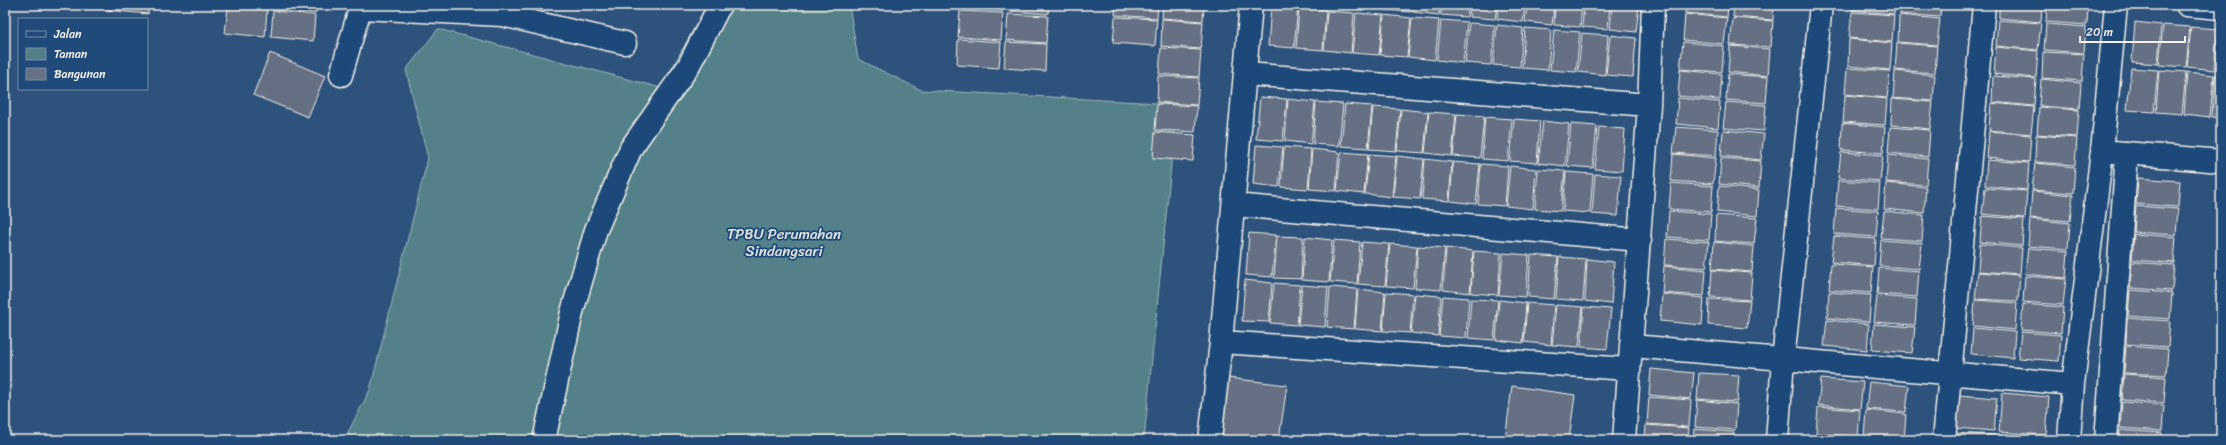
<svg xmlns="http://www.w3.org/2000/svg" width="2226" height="445" font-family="Sriracha,sans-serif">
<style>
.green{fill:#528089;stroke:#a3b8b8}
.building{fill:#657085;stroke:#f4f1e8}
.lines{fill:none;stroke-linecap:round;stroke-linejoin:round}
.street-casing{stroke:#f4f1e8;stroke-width:25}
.street{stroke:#1f4a7a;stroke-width:22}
.labels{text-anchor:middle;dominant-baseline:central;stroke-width:3.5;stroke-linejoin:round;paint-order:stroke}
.park-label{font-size:15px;fill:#dce0da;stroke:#1f4a7a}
</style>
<rect width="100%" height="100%" fill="#2d527c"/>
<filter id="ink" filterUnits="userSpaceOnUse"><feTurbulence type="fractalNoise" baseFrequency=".025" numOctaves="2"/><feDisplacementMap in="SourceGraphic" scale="8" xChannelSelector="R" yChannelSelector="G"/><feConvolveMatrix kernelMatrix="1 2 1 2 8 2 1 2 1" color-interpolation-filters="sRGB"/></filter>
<g filter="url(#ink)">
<!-- green -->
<path class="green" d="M707 5H849L858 59 921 90 1177 104 1144 440H344L370 390 428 158 406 70 438 29 661 88Z"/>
<!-- building -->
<path class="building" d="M60 5H100V9Z
M106 5H149L148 14 105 10Z
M229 5H268L267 9Z
M274 5H316V13L273 9Z
M637 5H663V8L636 7Z
M960 5H1003V11L960 8Z
M1008 5H1049L1048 14 1008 11Z
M1115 5H1158L1157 18 1115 15Z
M1163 5H1204L1203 21 1162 18Z
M1271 5 1298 8 1294 48 1268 46Z
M1357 5H1383V10L1357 7Z
M1385 5H1411V12L1385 10Z
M1413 5H1440L1439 15 1413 12Z
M1441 5H1468L1467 17 1441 15Z
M1470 5H1497L1495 19 1469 17Z
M1498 5H1525L1523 22 1497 19Z
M1527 5H1554L1552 25 1525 22Z
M1555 5H1582L1580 27 1554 25Z
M1584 5H1610L1608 29 1582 27Z
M1612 5H1639L1636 32 1610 29Z
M1685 5H1728L1727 17 1685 13Z
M1734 5H1774L1773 20 1733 17Z
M1853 5H1895L1894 14 1852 10Z
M1901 5H1941L1940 17 1900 14Z
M1999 5H2042L2041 22 1999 18Z
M2047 5H2088L2087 25 2046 22Z
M228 7 267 10 265 37 225 33Z
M1299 8 1326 10 1323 50 1296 48Z
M273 11 315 15 313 41 271 37Z
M960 11 1003 13 1001 40 958 37Z
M1327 11 1354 13 1351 53 1324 50Z
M1852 12 1894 15 1892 42 1849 38Z
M1356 13 1383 15 1379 55 1352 53Z
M1008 14 1048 16 1046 43 1006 40Z
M1685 14 1727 18 1724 44 1683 40Z
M1384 15 1411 18 1407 57 1380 55Z
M1899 15 1940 19 1937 45 1898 42Z
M1115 17 1157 19 1155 46 1113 43Z
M1412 18 1439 20 1435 60 1408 57Z
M1733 18 1773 21 1771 47 1730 45Z
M1162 19 1203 22 1201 49 1161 46Z
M1441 20 1467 22 1463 63 1437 60Z
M1998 20 2041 23 2038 50 1996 46Z
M2135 22 2161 25 2158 64 2132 62Z
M1469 23 1495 25 1491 65 1465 63Z
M2046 24 2086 27 2084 53 2044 50Z
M1497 25 1523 28 1520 67 1493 65Z
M2163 25 2190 27 2186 67 2159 65Z
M2191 27 2218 29 2214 70 2187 67Z
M1525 28 1551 30 1548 70 1522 68Z
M1554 30 1580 32 1576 72 1550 70Z
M2220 30H2221V70H2216Z
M1582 33 1608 35 1605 75 1578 72Z
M1610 35 1636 38 1633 77 1606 75Z
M958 39 1001 42 999 68 957 65Z
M1849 39 1892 43 1890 70 1848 66Z
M1006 42 1046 44 1045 71 1004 68Z
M1683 42 1724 46 1722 72 1680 69Z
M1897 43 1937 46 1935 73 1895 70Z
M1730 46 1770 49 1768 76 1728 72Z
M1996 47 2038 51 2036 78 1994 74Z
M1161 48 1201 50 1199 77 1159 74Z
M2043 52 2084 54 2082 81 2042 78Z
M270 53 325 76 308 117 253 95Z
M1847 68 1890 71 1887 98 1845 94Z
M2131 68 2158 70 2154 112 2127 110Z
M1680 70 1722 74 1720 100 1678 96Z
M2159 70 2186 72 2182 114 2156 112Z
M1895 71 1935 75 1933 101 1893 98Z
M2187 72 2214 75 2210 117 2184 114Z
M1728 74 1768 77 1766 103 1726 100Z
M2215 75H2221V118L2212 117Z
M1158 76 1199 78 1197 105 1157 102Z
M1993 76 2036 79 2034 106 1992 102Z
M2041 79 2081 83 2079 109 2039 106Z
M1845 95 1887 99 1885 125 1843 122Z
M1260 97 1287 99 1283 141 1256 139Z
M1678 98 1720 102 1718 128 1676 124Z
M1288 99 1315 102 1311 144 1285 141Z
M1892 99 1933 102 1930 129 1891 125Z
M1316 102 1343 104 1339 146 1313 144Z
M1726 102 1766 105 1764 131 1723 128Z
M1991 103 2034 107 2031 134 1989 130Z
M1157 104 1197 106 1195 132 1155 130Z
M1345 104 1372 106 1368 148 1341 146Z
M1373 107 1400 109 1396 151 1369 149Z
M2039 107 2079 110 2077 137 2037 134Z
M1401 109 1428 112 1424 153 1397 151Z
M1429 112 1456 114 1452 156 1425 153Z
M1457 114 1484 116 1480 158 1453 156Z
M1485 117 1512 119 1508 161 1482 159Z
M1514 119 1540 121 1537 163 1510 161Z
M1543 121 1569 124 1565 166 1538 163Z
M1842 123 1885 127 1883 153 1841 150Z
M1571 124 1597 126 1593 168 1567 166Z
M1599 127 1625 129 1622 171 1595 169Z
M1676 127 1718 130 1716 156 1673 153Z
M1890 127 1930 130 1928 157 1888 153Z
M1723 130 1764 134 1761 160 1721 156Z
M1989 131 2031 135 2029 162 1987 158Z
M1155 132 1195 135 1193 161 1153 158Z
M2036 135 2077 138 2075 165 2035 162Z
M1256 145 1283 147 1279 187 1253 184Z
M1284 147 1311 149 1308 189 1281 187Z
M1312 149 1339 152 1336 191 1309 189Z
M1341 152 1368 154 1364 194 1337 191Z
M1841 152 1883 155 1880 181 1838 178Z
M1369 154 1396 156 1392 197 1365 194Z
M1673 154 1716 158 1713 184 1671 181Z
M1888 155 1928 159 1926 185 1886 182Z
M1397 156 1424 159 1420 199 1393 197Z
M1721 158 1761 161 1759 188 1719 184Z
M1425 159 1452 162 1449 201 1422 199Z
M1987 160 2029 163 2027 190 1985 186Z
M1453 162 1480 164 1476 204 1450 201Z
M2035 163 2075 167 2073 193 2032 190Z
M1481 164 1508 166 1505 206 1478 204Z
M1510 166 1536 169 1533 209 1506 206Z
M1538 169 1565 171 1561 211 1535 209Z
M1566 172 1593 174 1590 213 1563 211Z
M1595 174 1621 176 1618 216 1592 214Z
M2138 178 2180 181 2178 207 2136 204Z
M1838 180 1880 183 1878 209 1836 206Z
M1671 183 1713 186 1711 212 1669 209Z
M1886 183 1926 187 1924 213 1884 209Z
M1719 186 1759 190 1757 216 1717 212Z
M1985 188 2027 191 2025 218 1982 214Z
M2032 191 2073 195 2070 221 2030 218Z
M2136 206 2178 209 2176 235 2134 232Z
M1836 208 1878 211 1876 237 1834 234Z
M1669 211 1711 214 1709 240 1667 237Z
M1884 211 1924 215 1922 241 1881 238Z
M1716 215 1757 218 1754 244 1715 241Z
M1982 216 2024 219 2022 246 1980 242Z
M2030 219 2070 223 2068 249 2028 246Z
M1249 233 1276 235 1272 277 1246 275Z
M2134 234 2176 237 2174 263 2132 260Z
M1277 236 1303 237 1301 279 1274 278Z
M1834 236 1876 239 1874 266 1831 262Z
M1305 237 1332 240 1329 282 1302 280Z
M1666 239 1709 242 1706 268 1664 265Z
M1334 240 1360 242 1357 284 1330 282Z
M1881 240 1922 243 1919 269 1879 266Z
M1362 242 1389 244 1385 286 1358 284Z
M1714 242 1754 246 1752 272 1712 269Z
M1390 244 1417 246 1413 288 1386 286Z
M1980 244 2022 248 2020 274 1978 271Z
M1418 246 1445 248 1441 290 1415 288Z
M1446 248 1473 251 1470 293 1443 290Z
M2028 248 2068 251 2066 278 2025 274Z
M1474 251 1501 253 1498 295 1471 293Z
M1503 253 1529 255 1526 297 1499 295Z
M1531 255 1558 257 1554 299 1528 297Z
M1559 257 1586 259 1583 301 1556 299Z
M1587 259 1614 262 1611 304 1585 301Z
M2132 262 2174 265 2172 291 2130 288Z
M1831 264 1873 267 1871 293 1829 290Z
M1664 266 1706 270 1704 296 1662 293Z
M1879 268 1919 271 1917 297 1877 294Z
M1712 270 1752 273 1750 300 1710 297Z
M1978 272 2020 275 2018 301 1975 299Z
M2025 276 2066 279 2063 305 2023 302Z
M1245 280 1272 283 1269 322 1242 321Z
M1274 283 1300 285 1297 325 1270 323Z
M1302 285 1328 287 1325 327 1298 325Z
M1330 287 1357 289 1354 329 1327 327Z
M1358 289 1385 292 1382 331 1355 329Z
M2130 290 2172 293 2170 319 2128 316Z
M1386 292 1413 294 1410 333 1383 331Z
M1829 292 1871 295 1869 322 1827 318Z
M1415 294 1441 296 1438 336 1411 333Z
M1662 294 1704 298 1702 325 1660 321Z
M1443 296 1469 298 1466 338 1439 336Z
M1877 296 1917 299 1915 325 1874 322Z
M1471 299 1498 300 1494 340 1468 338Z
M1709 299 1750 301 1747 328 1708 325Z
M1499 300 1526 303 1523 343 1496 340Z
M1975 300 2017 303 2015 330 1973 326Z
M1527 303 1554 305 1551 345 1524 342Z
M2023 304 2063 307 2061 333 2021 330Z
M1556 305 1583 307 1579 347 1552 345Z
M1584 307 1611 309 1607 349 1581 347Z
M2127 318 2170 321 2168 347 2126 344Z
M1827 320 1869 324 1867 350 1824 346Z
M1874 324 1915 327 1912 353 1872 350Z
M1973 328 2015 332 2013 358 1971 354Z
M2021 332 2061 335 2059 361 2018 358Z
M2126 346 2168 349 2166 375 2124 373Z
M1651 369 1694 373 1691 399 1649 395Z
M1699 373 1739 375 1737 402 1697 399Z
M2124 374 2166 377 2164 403 2122 400Z
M1228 378 1287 385 1279 440H1220Z
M1821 379 1863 382 1860 409 1818 405Z
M1869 382 1909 386 1906 412 1866 409Z
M1512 386 1575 395 1569 440H1505Z
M2002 393 2049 397 2046 435 1999 432Z
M1958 395 1997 398 1994 431 1955 428Z
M1649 397 1691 400 1689 427 1647 424Z
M1697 400 1737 404 1735 430 1695 427Z
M2122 402 2164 405 2162 431 2120 428Z
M1818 407 1860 410 1858 437 1816 433Z
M1866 410 1906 414 1904 440 1864 437Z
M1646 425 1689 428 1688 440H1645Z
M1694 429 1734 432V440H1693Z
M2120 430 2162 433V440H2119Z
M1952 433 1995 435V440H1952Z
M1816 435 1858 438V440H1816Z
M2000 436 2041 439 2040 440H2000Z"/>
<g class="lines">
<defs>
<path id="street" d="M2187 5 2221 8
M361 8 502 15 625 43
M1246 74 1649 105
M341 75 361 5
M2113 152 2221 161
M1234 205 1640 240
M1221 342 1628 369
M1632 346C1779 360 1926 370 2073 384
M544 440 572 312 596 230 631 148 688 67 720 5
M1210 440 1221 342 1251 5
M1624 440 1649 105 1653 5
M1777 440 1783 360 1821 5
M1944 440 1984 5
M2069 440 2073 384 2102 151 2116 5
M2106 440 2127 153"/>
</defs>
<!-- street casing -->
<use href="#street" class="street-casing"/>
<!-- street -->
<use href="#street" class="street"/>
</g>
</g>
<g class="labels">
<!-- park labels -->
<g class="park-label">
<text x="784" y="234">TPBU Perumahan<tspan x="784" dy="17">Sindangsari</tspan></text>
</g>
</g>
<!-- margin -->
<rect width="2226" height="445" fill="none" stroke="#1f4a7a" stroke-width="20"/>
<rect x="10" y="10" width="2206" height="425" fill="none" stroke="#f4f1e8" stroke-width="1.5" filter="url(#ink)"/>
<!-- legend -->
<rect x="18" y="18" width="130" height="72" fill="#1f4a7a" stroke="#748da6"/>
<rect x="26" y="31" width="20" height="6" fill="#1f4a7a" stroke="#748da6"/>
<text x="54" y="38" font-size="12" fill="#f4f1e8">Jalan</text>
<rect x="26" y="48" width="20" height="12" fill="#528089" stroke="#748da6"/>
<text x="54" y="58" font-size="12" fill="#f4f1e8">Taman</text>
<rect x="26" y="68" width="20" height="12" fill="#657085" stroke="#748da6"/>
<text x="54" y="78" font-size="12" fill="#f4f1e8">Bangunan</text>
<!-- scale -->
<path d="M2080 36v6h105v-6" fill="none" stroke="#f4f1e8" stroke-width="2"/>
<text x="2086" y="36" font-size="12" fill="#f4f1e8" stroke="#1f4a7a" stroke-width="3" paint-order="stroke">20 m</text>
</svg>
